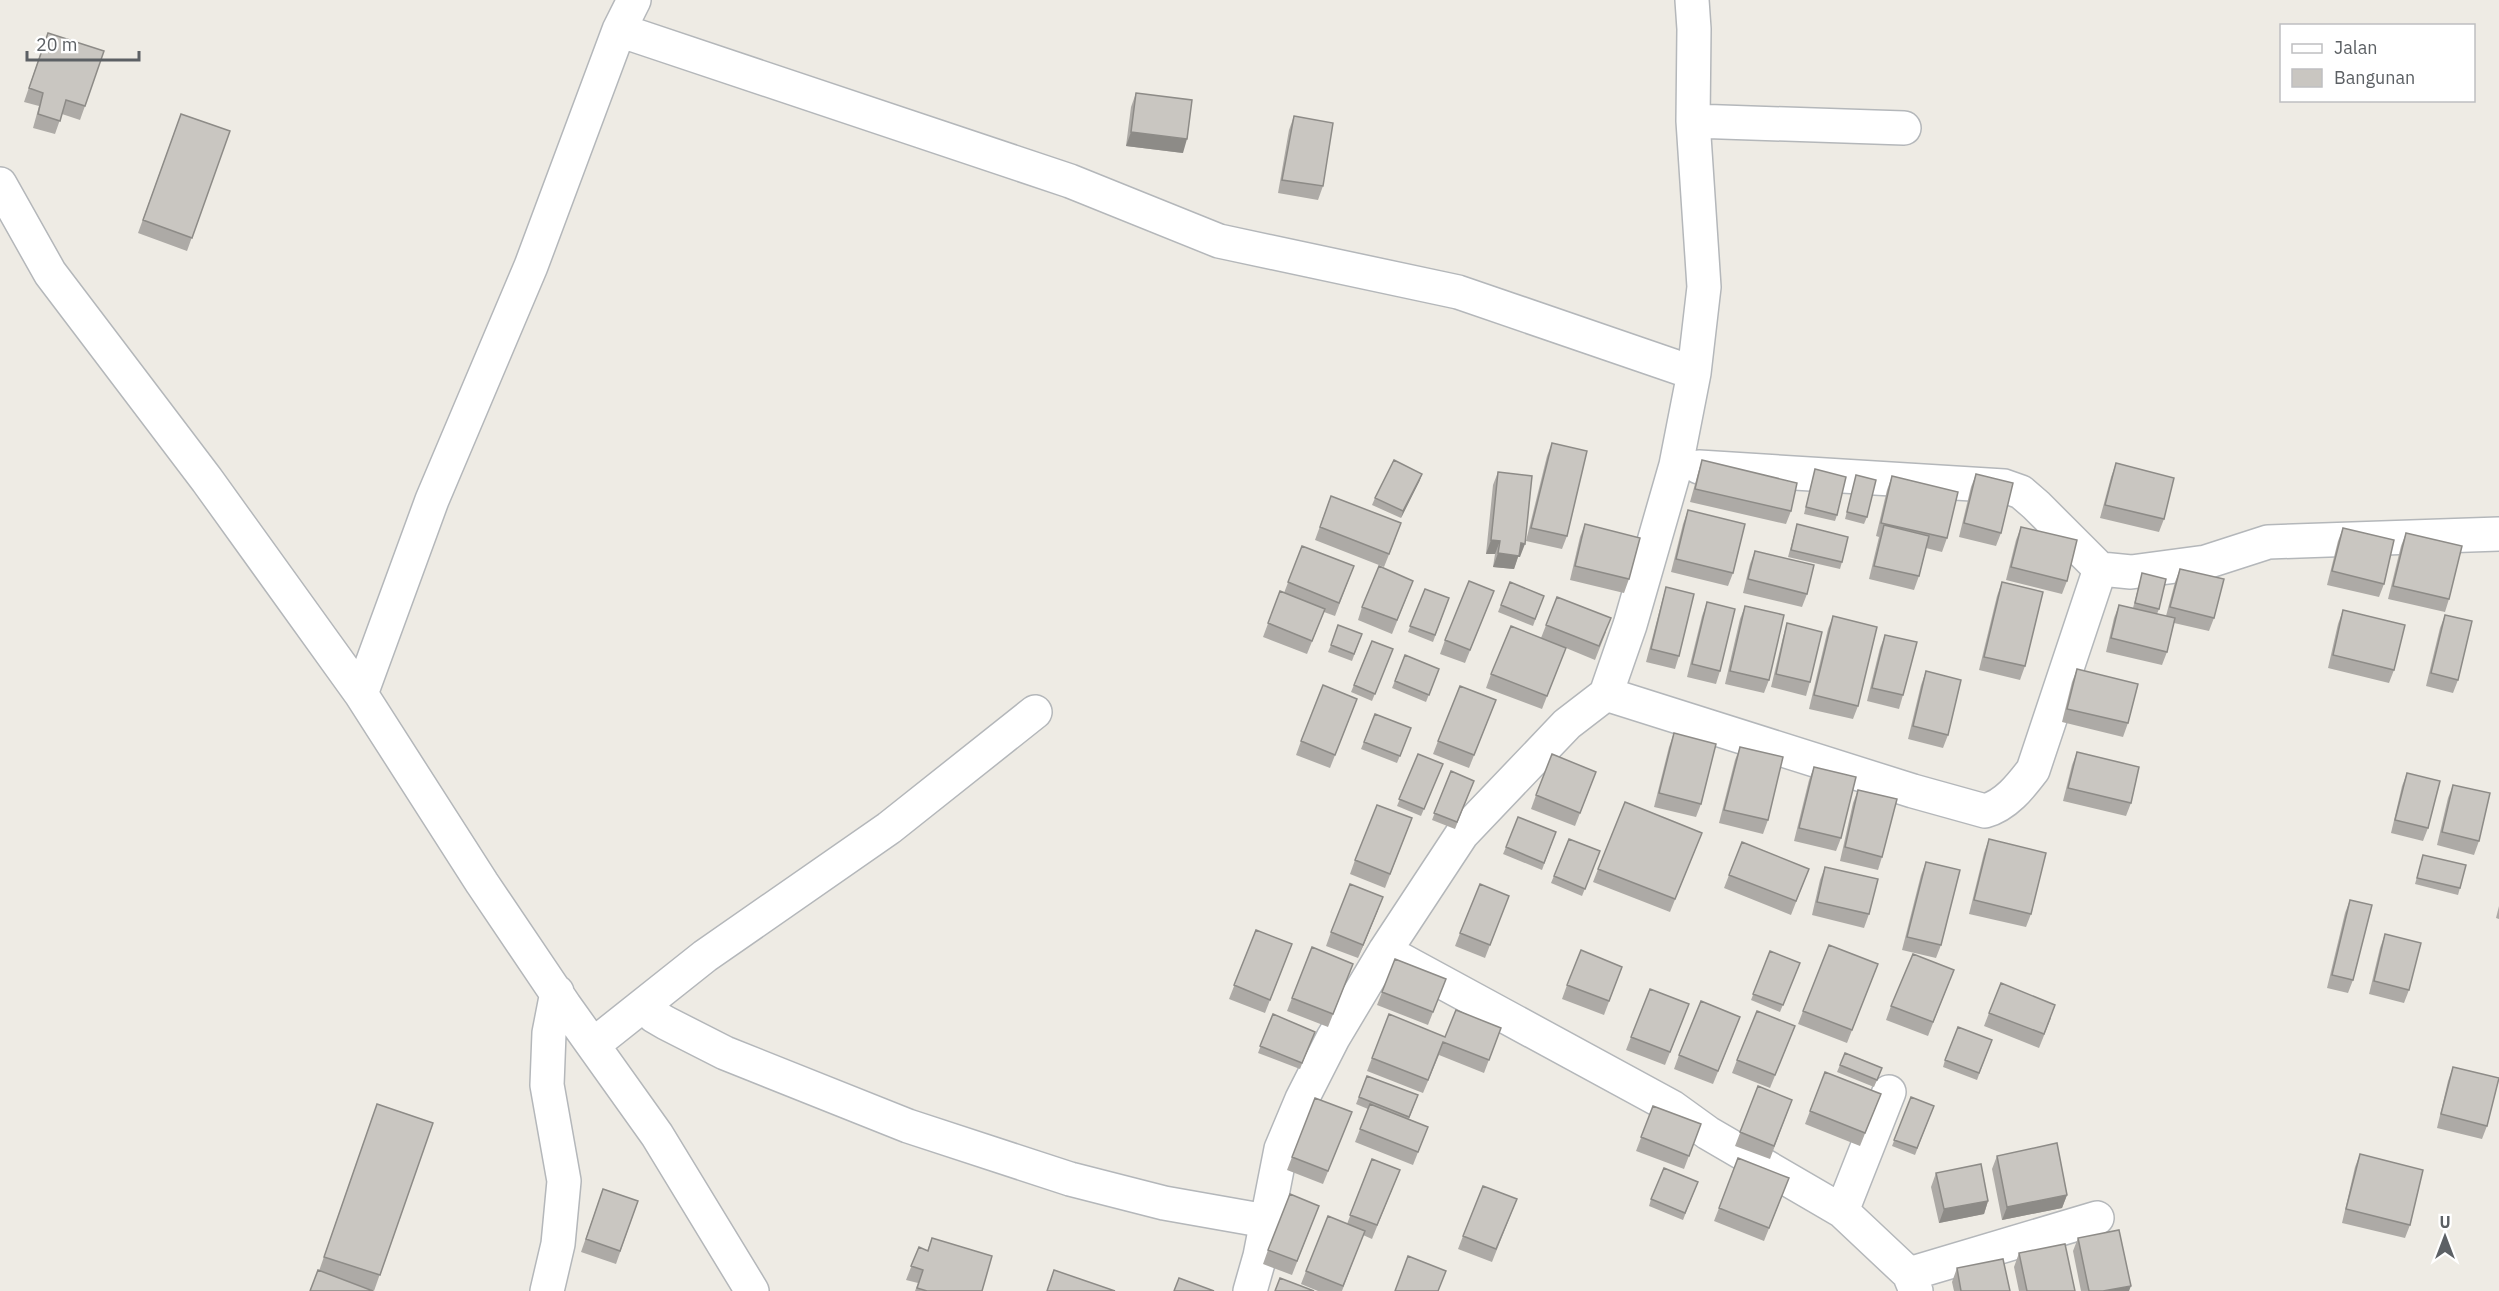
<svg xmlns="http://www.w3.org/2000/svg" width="2499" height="1291" font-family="'IBM Plex Sans',sans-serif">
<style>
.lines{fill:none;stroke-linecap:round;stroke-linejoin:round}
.street-casing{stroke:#b4b7ba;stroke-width:36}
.street{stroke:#fff;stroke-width:33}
.wall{fill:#adaaa6}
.shaded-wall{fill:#8d8b87}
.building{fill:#c9c6c1;stroke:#8d8b87;stroke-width:1.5}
</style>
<rect width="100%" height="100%" fill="#eeebe4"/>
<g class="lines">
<defs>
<path id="street" d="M619 30 1070 181 1219 241 1458 292 1694 373
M1693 121 1904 128
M0 184 50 273 207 480 361 694 482 883 565 1006 657 1135 752 1291
M1699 467 2004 486 2021 492 2036 505 2100 569 2111 570 2131 572 2206 562 2268 542 2499 534
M361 694 432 500 531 266 619 30 634 0
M1606 694 1913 791 1985 811C2006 805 2020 787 2033 770L2100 569
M1385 951 1672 1107 1708 1133 1842 1211 1909 1274
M644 1005 654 1016 666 1023 725 1053 908 1126 1070 1179 1164 1203 1266 1221
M593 1045 705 956 889 828 1035 712
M1842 1211 1889 1092
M547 1291 558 1244 564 1181 547 1085 549 1033 557 992
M1250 1291 1260 1256 1281 1149 1302 1099 1333 1038 1385 951 1462 834 1567 724 1606 694 1630 625 1676 465 1694 373 1704 287 1693 121 1694 29 1692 0
M1916 1291 1909 1274 2097 1218"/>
</defs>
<!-- street casing -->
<use href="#street" class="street-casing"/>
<!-- street -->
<use href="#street" class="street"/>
</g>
<!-- wall -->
<path class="wall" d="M43 46 85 106 80 120 62 114 55 134 33 128 39 106 24 102Z
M1136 93 1183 153 1126 146 1131 107Z
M181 114 230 131 187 251 138 233Z
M1294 116 1323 186 1318 200 1278 193 1289 130Z
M1552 443 1567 536 1562 549 1526 541 1547 456Z
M1702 460 1791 511 1786 524 1690 502 1698 473Z
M2116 463 2164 519 2159 532 2100 518 2111 477Z
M1815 469 1837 515 1835 521 1804 514Z
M1498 472 1520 557H1518L1514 569 1493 567 1495 554H1486L1493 485Z
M1976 474 2001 533 1996 546 1959 537 1971 487Z
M1856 475 1867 517 1864 524 1845 519Z
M1892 476 1947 538 1942 552 1926 548 1919 576 1914 590 1869 579 1879 537 1876 536 1887 490Z
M1420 480 1401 518 1372 505 1375 498Z
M1331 496 1396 537 1384 567 1315 540Z
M1688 510 1733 573 1728 586 1671 572 1683 524Z
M1585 524 1629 579 1624 593 1570 580 1580 537Z
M1797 524 1842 562 1840 569 1788 557Z
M2021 527 2067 581 2062 594 2006 580 2016 540Z
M2343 528 2384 584 2379 597 2327 585 2338 541Z
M2406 533 2449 599 2445 612 2388 599 2401 546Z
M1302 546 1354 566 1335 616 1324 612 1307 654 1263 637 1280 591 1284 593Z
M1755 551 1807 594 1802 607 1743 593 1750 564Z
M2180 569 2214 618 2209 631 2174 623 2167 652 2162 665 2106 652 2114 618 2119 605 2133 608 2142 573 2159 609 2157 614 2166 616 2175 582Z
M1510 582 1544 596 1533 626 1498 612Z
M2002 582 2025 666 2020 680 1979 670 1997 596Z
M1666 587 1679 656 1675 669 1646 662 1662 601Z
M1425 589 1449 598 1433 642 1408 632Z
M1494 591 1465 663 1440 654 1445 640Z
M1408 594 1392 634 1358 620 1362 607Z
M1557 597 1606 632 1595 660 1566 648 1542 709 1486 688 1491 674 1541 638Z
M1707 602 1720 671 1716 684 1687 677 1702 616Z
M1745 606 1769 680 1764 693 1725 684 1740 619Z
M2343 610 2394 670 2389 683 2328 668 2338 624Z
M2445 615 2458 680 2453 693 2426 686 2440 628Z
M1833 616 1858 706 1853 719 1809 709 1828 629Z
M1787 623 1810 682 1806 696 1771 687 1783 637Z
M1362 634 1352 661 1328 652 1331 645Z
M1885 635 1903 695 1899 709 1867 701 1880 648Z
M1372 641 1393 649 1372 701 1351 692Z
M1405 655 1439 669 1426 702 1392 688Z
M2077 669 2128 723 2123 737 2062 722 2072 682Z
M1926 671 1948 735 1943 748 1908 739 1921 685Z
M1357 699 1330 768 1296 755 1301 741Z
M1496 700 1469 768 1433 754 1438 741Z
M1375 714 1411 728 1397 763 1361 749Z
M1674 733 1701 804 1696 817 1654 807 1669 747Z
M1740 747 1768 820 1763 834 1719 823 1735 760Z
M2077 752 2131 803 2126 816 2063 801 2072 765Z
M1418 754 1443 764 1421 816 1397 806Z
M1814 767 1841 838 1836 851 1794 841 1809 780Z
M1451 771 1474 781 1455 829 1432 820Z
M1596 772 1575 826 1531 809 1536 795Z
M2407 773 2428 828 2423 841 2391 833 2402 786Z
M2453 785 2479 841 2474 855 2437 845 2448 798Z
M1858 790 1882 857 1878 870 1840 861 1853 803Z
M1412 818 1385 888 1350 874 1355 860Z
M1556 832 1542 870 1503 854 1506 847Z
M1702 833 1670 912 1593 882 1598 869Z
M1569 839 1600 851 1582 896 1551 883Z
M1989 839 2031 914 2026 927 1969 914 1984 853Z
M2423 855 2460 888 2458 895 2415 884Z
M1926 862 1941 945 1936 958 1902 950 1921 875Z
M1825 867 1869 914 1864 928 1812 915 1820 880Z
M1809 869 1791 915 1724 888 1729 875Z
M1509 896 1485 958 1455 946 1460 933Z
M2350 900 2353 980 2348 993 2327 988 2345 913Z
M2499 906V919L2496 918Z
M1378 910 1358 958 1326 946 1331 932Z
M1256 930 1292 944 1265 1013 1229 999Z
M2385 934 2409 990 2404 1003 2369 994 2380 948Z
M1770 951 1800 963 1780 1012 1751 1000Z
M1395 959 1446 979 1428 1025 1377 1005Z
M1878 964 1847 1043 1798 1024 1803 1011Z
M1622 967 1604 1015 1562 999 1567 985Z
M1954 970 1928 1036 1886 1020 1891 1006Z
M1348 977 1328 1027 1287 1011 1292 998Z
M1989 1013 2051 1018 2039 1048 1984 1026Z
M1273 1014 1315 1032 1300 1069 1258 1053Z
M1684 1017 1665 1065 1626 1050 1631 1037Z
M1795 1026 1770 1088 1732 1073 1737 1060Z
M1501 1028 1484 1073 1439 1055 1423 1093 1367 1071 1372 1058 1445 1037Z
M1735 1030 1713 1084 1674 1069 1679 1055Z
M1992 1040 1977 1080 1943 1067 1945 1060Z
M1845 1053 1882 1068 1874 1087 1837 1072Z
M2453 1067 2487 1126 2482 1139 2437 1128 2448 1081Z
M1367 1076 1418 1095 1409 1119 1428 1127 1413 1165 1355 1142 1368 1109 1356 1104Z
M1758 1086 1792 1100 1770 1159 1735 1146Z
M1881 1094 1860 1146 1805 1124 1810 1111Z
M1911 1097 1934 1106 1915 1155 1892 1146Z
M377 1104 433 1123 374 1291 319 1271Z
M1653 1106 1701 1124 1684 1169 1636 1151Z
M1352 1112 1323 1184 1287 1170 1292 1157Z
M2360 1154 2410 1225 2405 1238 2342 1223 2355 1167Z
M1997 1156 2067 1195 2062 1208 2002 1220 1992 1169Z
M1372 1159 1400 1170 1372 1239 1363 1235 1342 1291H1318L1301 1284 1306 1271 1347 1224Z
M1936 1173 1988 1201 1984 1214 1939 1223 1931 1187Z
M1698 1182 1683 1220 1649 1206 1651 1199Z
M603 1189 638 1201 616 1264 581 1252Z
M1784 1191 1764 1241 1714 1221 1719 1208Z
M1517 1199 1492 1262 1458 1249 1463 1236Z
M1319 1206 1292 1275 1263 1264 1268 1250Z
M932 1238 982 1291H915L918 1283 906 1280 919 1247 927 1251Z
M2078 1238 2129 1291H2081L2073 1251Z
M2019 1253 2075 1291H2019L2014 1267Z
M1957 1268 2010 1291H1954L1952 1282Z"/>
<!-- shaded-wall -->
<path class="shaded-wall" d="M1131 132 1187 139 1183 153 1126 146Z
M1422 474 1420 480 1401 518 1403 511Z
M1491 540 1500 541 1495 554H1486Z
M1521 543 1525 544 1520 557H1518L1514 569 1493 567 1498 553Z
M1383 897 1378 910 1358 958 1363 945Z
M2067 1195 2062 1208 2002 1220 2007 1207Z
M1988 1201 1984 1214 1939 1223 1944 1209Z
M2131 1286 2129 1291H2103Z"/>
<!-- building -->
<path class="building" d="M48 33 104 51 85 106 66 100 60 121 38 114 43 93 29 88Z
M1136 93 1192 100 1187 139 1131 132Z
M181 114 230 131 192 238 143 220Z
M1294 116 1333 123 1323 186 1282 180Z
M1552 443 1587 451 1567 536 1531 528Z
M1394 460 1422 474 1403 511 1375 498Z
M1702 460 1797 483 1791 511 1695 489Z
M2116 463 2174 478 2164 519 2105 505Z
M1815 469 1846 477 1837 515 1806 507Z
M1498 472 1532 476 1525 544 1521 543 1519 556 1498 553 1500 541 1491 540Z
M1976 474 2013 483 2001 533 1964 523Z
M1856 475 1876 480 1867 517 1847 512Z
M1892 476 1958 492 1947 538 1881 523Z
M1331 496 1401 523 1389 554 1320 527Z
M1688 510 1745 524 1733 573 1676 559Z
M1585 524 1640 538 1629 579 1575 566Z
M1797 524 1848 537 1842 562 1791 550Z
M1884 525 1929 536 1919 576 1874 566Z
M2021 527 2077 540 2067 581 2011 567Z
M2343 528 2394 540 2384 584 2332 571Z
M2406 533 2462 546 2449 599 2393 586Z
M1302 546 1354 566 1339 603 1288 582Z
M1755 551 1814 565 1807 594 1748 579Z
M1379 566 1413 581 1397 620 1362 607Z
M2180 569 2224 579 2214 618 2170 607Z
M2142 573 2166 579 2159 609 2135 603Z
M1469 581 1494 591 1470 650 1445 640Z
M1510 582 1544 596 1535 619 1501 605Z
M2002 582 2043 592 2025 666 1984 657Z
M1666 587 1694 594 1679 656 1651 649Z
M1425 589 1449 598 1435 635 1410 626Z
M1280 591 1325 609 1312 641 1268 623Z
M1557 597 1611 618 1599 646 1546 625Z
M1707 602 1735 609 1720 671 1692 664Z
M2119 605 2175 618 2167 652 2111 638Z
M1745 606 1784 615 1769 680 1730 671Z
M2343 610 2405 625 2394 670 2333 655Z
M2445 615 2472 621 2458 680 2431 673Z
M1833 616 1877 627 1858 706 1814 695Z
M1787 623 1822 632 1810 682 1776 674Z
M1338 625 1362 634 1354 654 1331 645Z
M1511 626 1566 648 1547 696 1491 674Z
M1885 635 1917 642 1903 695 1872 688Z
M1372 641 1393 649 1375 694 1354 685Z
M1405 655 1439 669 1429 695 1395 681Z
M2077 669 2138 684 2128 723 2067 709Z
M1926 671 1961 680 1948 735 1913 726Z
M1323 685 1357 699 1335 755 1301 741Z
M1460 686 1496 700 1474 755 1438 741Z
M1375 714 1411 728 1400 756 1364 742Z
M1674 733 1716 744 1701 804 1659 793Z
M1740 747 1783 757 1768 820 1724 810Z
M2077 752 2139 767 2131 803 2068 788Z
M1418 754 1443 764 1424 809 1399 799Z
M1552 754 1596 772 1580 813 1536 795Z
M1814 767 1856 777 1841 838 1799 828Z
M1451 771 1474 781 1457 822 1434 813Z
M2407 773 2440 781 2428 828 2395 820Z
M2453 785 2490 793 2479 841 2442 832Z
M1858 790 1897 799 1882 857 1845 847Z
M1625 802 1702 833 1675 899 1598 869Z
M1377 805 1412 818 1390 874 1355 860Z
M1518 817 1556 832 1544 863 1506 847Z
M1569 839 1600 851 1585 889 1554 876Z
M1989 839 2046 853 2031 914 1974 900Z
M1742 842 1809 869 1796 901 1729 875Z
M2423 855 2466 865 2460 888 2417 878Z
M1926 862 1960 870 1941 945 1907 937Z
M1825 867 1878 879 1869 914 1817 902Z
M1350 884 1383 897 1363 945 1331 932Z
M1480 884 1509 896 1490 945 1460 933Z
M2350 900 2372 905 2353 980 2332 975Z
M1256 930 1292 944 1270 1000 1234 985Z
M2385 934 2421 943 2409 990 2374 981Z
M1829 945 1878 964 1852 1030 1803 1011Z
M1312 947 1353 964 1333 1014 1292 998Z
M1581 950 1622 967 1609 1001 1567 985Z
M1770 951 1800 963 1783 1005 1753 994Z
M1913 954 1954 970 1933 1022 1891 1006Z
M1395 959 1446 979 1433 1012 1382 992Z
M2001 983 2055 1005 2044 1034 1989 1013Z
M1650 989 1689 1004 1670 1052 1631 1037Z
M1701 1001 1740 1017 1718 1071 1679 1055Z
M1456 1010 1501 1028 1489 1060 1443 1042 1428 1080 1372 1058 1389 1014 1445 1037Z
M1757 1011 1795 1026 1775 1075 1737 1060Z
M1273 1014 1315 1032 1302 1063 1260 1046Z
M1958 1027 1992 1040 1979 1073 1945 1060Z
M1845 1053 1882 1068 1877 1080 1840 1065Z
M2453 1067 2499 1078 2487 1126 2441 1114Z
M1825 1072 1881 1094 1865 1133 1810 1111Z
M1367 1076 1418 1095 1409 1117 1359 1097Z
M1758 1086 1792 1100 1774 1146 1740 1132Z
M1911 1097 1934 1106 1917 1148 1894 1140Z
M1315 1098 1352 1112 1328 1171 1292 1157Z
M377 1104 433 1123 380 1275 324 1257Z
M1370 1104 1428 1127 1418 1152 1360 1129Z
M1653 1106 1701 1124 1689 1156 1641 1137Z
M2057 1143 2067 1195 2007 1207 1997 1156Z
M2360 1154 2423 1170 2410 1225 2346 1209Z
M1738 1158 1789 1178 1769 1228 1719 1208Z
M1372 1159 1400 1170 1377 1225 1350 1215Z
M1981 1164 1988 1201 1944 1209 1936 1173Z
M1664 1168 1698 1182 1685 1213 1651 1199Z
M1483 1186 1517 1199 1496 1249 1463 1236Z
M603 1189 638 1201 620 1251 586 1239Z
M1290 1194 1319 1206 1297 1261 1268 1250Z
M1328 1216 1365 1231 1343 1286 1306 1271Z
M2119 1230 2131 1286 2103 1291H2089L2078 1238Z
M932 1238 992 1256 982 1291H927L917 1288 923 1270 911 1266 919 1247 928 1251Z
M2065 1244 2075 1291H2027L2019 1253Z
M1408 1256 1446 1271 1438 1291H1395Z
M2003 1259 2010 1291H1961L1957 1268Z
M318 1270 373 1291H310Z
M1054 1270 1115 1291H1047Z
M1179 1278 1214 1291H1174Z
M1280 1278 1314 1291H1275Z"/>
<!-- legend -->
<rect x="2280" y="24" width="195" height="78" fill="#ffffff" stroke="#bebfc1" stroke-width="1.5"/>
<rect x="2292" y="44" width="30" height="9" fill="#ffffff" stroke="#bebfc1" stroke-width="1.5"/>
<text x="2334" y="54" font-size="18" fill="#5c6064">Jalan</text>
<rect x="2292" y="69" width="30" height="18" fill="#c9c6c1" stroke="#bebfc1" stroke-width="1.5"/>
<text x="2334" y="84" font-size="18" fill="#5c6064">Bangunan</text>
<!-- north arrow -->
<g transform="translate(2445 1237)" stroke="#ffffff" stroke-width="4.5" paint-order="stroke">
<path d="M0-4.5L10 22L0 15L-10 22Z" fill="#5c6064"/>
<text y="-9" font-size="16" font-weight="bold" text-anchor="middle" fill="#5c6064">U</text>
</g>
<!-- scale -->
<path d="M27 51v9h112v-9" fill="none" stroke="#5c6064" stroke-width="3"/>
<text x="36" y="51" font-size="18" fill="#5c6064" stroke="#ffffff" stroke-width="4.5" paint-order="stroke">20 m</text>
</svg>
